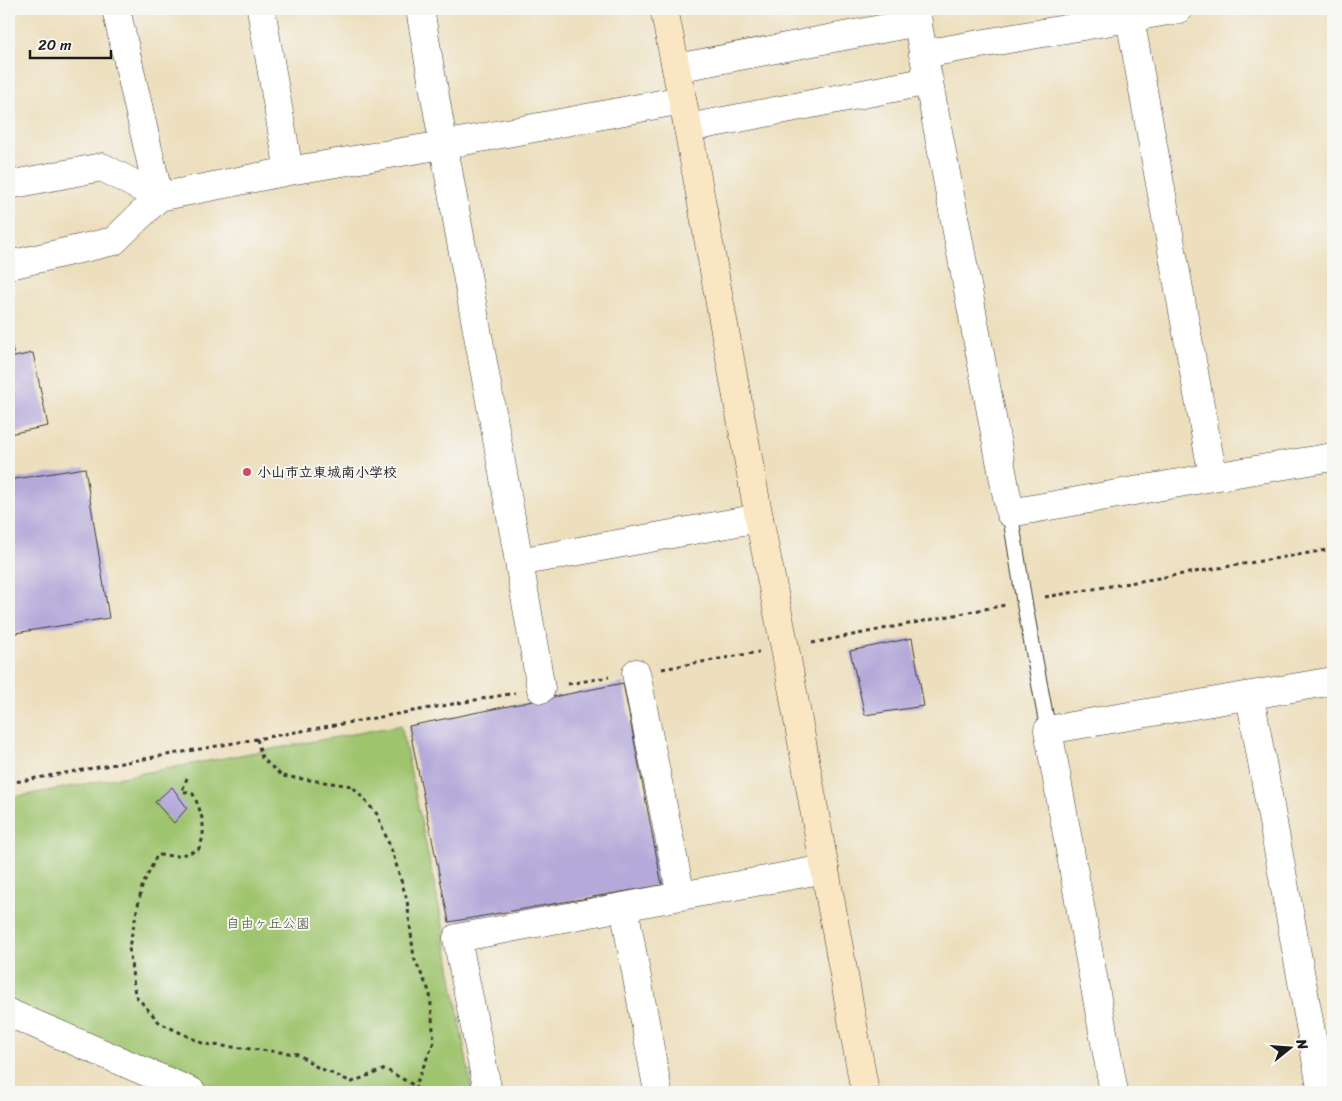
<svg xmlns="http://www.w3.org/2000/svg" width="1342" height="1101" font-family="Sriracha,'Klee One',sans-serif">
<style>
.green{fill:#9fc46e;stroke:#5e7045}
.building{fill:#b4a9d9}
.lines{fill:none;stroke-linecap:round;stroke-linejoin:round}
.lane-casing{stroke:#3b3934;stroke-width:17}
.street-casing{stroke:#3b3934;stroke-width:29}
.secondary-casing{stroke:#3b3934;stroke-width:29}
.path{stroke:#3b3934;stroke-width:3;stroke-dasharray:4 4;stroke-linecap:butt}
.lane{stroke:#fff;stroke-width:15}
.street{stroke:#fff;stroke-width:28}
.secondary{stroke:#fbe6c4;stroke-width:28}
.poi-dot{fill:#d1495b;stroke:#f6f6f2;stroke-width:2}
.labels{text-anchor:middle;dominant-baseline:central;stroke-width:4;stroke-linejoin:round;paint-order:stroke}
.poi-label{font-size:14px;font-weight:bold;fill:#1c1c1c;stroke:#f6f6f2;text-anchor:start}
.park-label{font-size:14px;fill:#4a5739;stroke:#f6f6f2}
</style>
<rect width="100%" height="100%" fill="#f6f6f2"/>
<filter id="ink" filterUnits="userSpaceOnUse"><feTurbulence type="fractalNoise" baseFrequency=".02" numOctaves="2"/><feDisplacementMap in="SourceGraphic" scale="10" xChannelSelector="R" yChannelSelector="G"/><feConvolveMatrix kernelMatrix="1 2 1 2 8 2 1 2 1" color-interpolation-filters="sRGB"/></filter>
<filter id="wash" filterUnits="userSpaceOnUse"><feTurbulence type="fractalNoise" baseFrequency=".0096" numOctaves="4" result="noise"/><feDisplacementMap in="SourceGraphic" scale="20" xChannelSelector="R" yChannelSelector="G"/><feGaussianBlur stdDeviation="1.12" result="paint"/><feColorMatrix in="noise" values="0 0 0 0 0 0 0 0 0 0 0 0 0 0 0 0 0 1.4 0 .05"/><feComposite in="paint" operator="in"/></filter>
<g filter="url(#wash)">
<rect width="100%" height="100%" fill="#eddfbd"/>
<!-- green -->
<path class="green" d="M401 725 443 926 472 1092H204L9 1003V798Z"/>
<g id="blocks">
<!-- building -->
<path class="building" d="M12 346 14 357 33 353 48 426 9 434V347Z
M85 468 109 618 9 634V480Z
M912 638 924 706 865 715 850 651Z
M623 683 662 885 449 922 409 726Z
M172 787 187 808 174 823 155 802Z"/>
</g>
</g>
<g filter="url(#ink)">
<use href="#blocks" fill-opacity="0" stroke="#3b3934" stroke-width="1"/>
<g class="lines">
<defs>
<path id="lane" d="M1010 513 1024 601 1048 730"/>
<path id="street" d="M116 9 159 197
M261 9 289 171
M420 9C458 236 503 462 541 689
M915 9 1010 513 1213 477 1333 457
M1130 18 1213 477
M923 54 1179 9
M676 68 918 22
M688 128 929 81
M9 185 102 167 159 197
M9 262 14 264 114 241 159 197 289 171 443 145 682 100
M519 562 759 518
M636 673 681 896
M1250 696 1322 1092
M624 907 658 1092
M9 1013 192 1092
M488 1092 457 938 825 869
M1114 1092 1048 730 1333 681"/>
<path id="secondary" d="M664 9 688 128 759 518 785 648 865 1092"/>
</defs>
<!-- lane casing -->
<use href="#lane" class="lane-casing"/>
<!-- street casing -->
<use href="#street" class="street-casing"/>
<!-- secondary casing -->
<use href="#secondary" class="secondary-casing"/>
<!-- path -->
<path class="path" d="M1045 597 1333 549
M812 643 1005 605
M662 669 759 652
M568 684 609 677
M257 739 262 758 282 776 352 786 377 814 393 854 407 900 414 958 430 993 434 1042 415 1086 418 1092
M187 778 182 791 193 794C202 812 208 832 198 850L178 856 157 855 142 887 129 947 135 995 160 1023 204 1044 298 1054 317 1067 352 1082 385 1069 415 1086
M9 783 515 693"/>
<!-- lane -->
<use href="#lane" class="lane"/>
<!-- street -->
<use href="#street" class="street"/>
<!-- secondary -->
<use href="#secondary" class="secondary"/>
</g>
</g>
<!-- markers -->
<circle class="poi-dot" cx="247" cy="472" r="5"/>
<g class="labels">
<!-- poi labels -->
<g class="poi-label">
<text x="257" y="472">小山市立東城南小学校</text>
</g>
<!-- park labels -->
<g class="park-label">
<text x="268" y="923">自由ヶ丘公園</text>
</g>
</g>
<!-- margin -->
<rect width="1342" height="1101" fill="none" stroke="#f6f6f2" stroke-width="30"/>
<!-- north arrow -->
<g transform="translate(1290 1048) rotate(73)" stroke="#f6f6f2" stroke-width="4" paint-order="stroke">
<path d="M0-4L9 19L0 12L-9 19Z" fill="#1c1c1c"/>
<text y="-8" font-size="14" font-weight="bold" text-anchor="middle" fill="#1c1c1c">N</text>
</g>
<!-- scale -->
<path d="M30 50v8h81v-8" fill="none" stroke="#1c1c1c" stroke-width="2.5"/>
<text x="38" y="50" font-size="15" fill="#1c1c1c" stroke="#f6f6f2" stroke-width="4" paint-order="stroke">20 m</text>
</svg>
